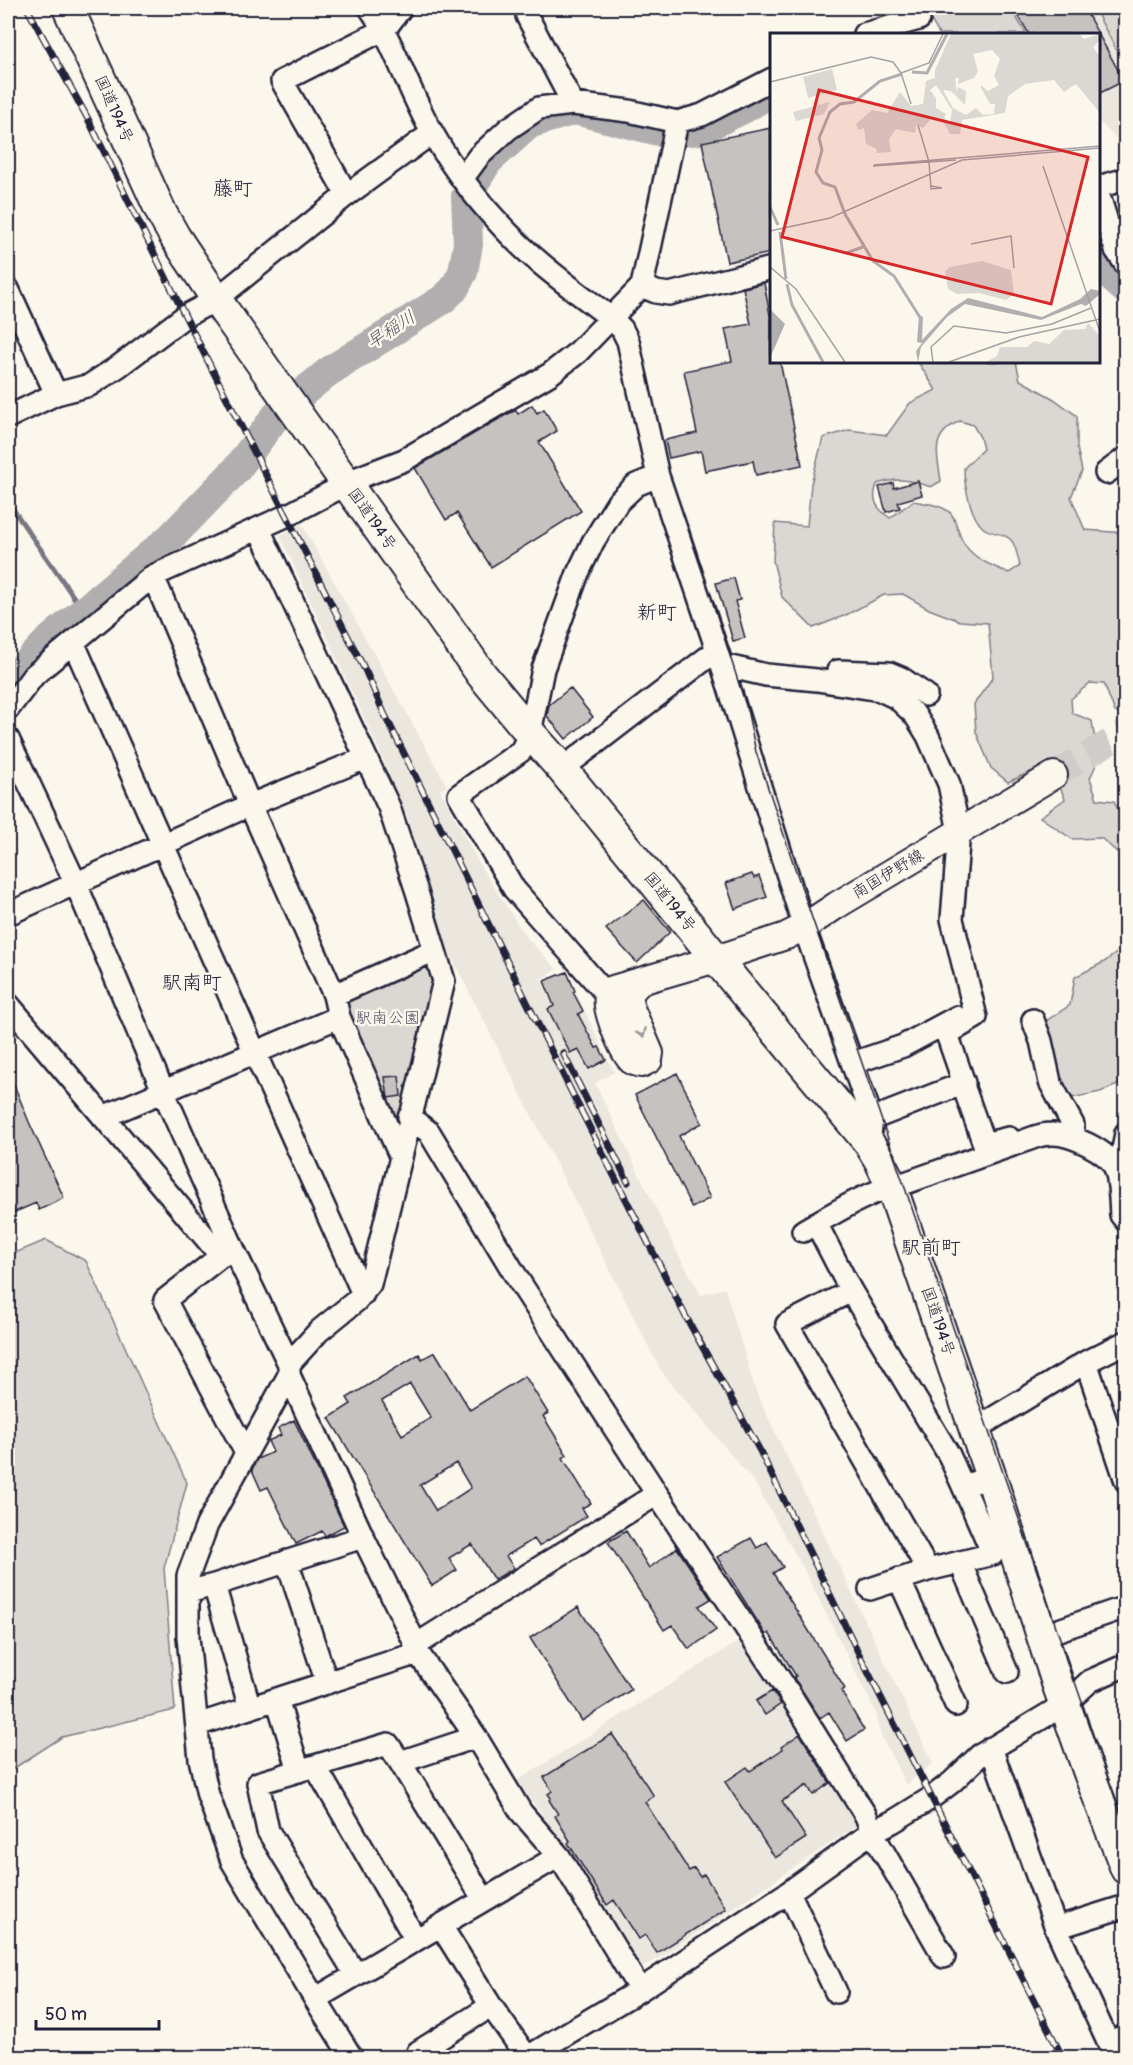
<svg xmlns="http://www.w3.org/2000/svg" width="1133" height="2065" font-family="Pangolin,'Klee One',sans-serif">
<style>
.built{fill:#ebe7df}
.green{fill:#dbd8d3;stroke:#7e7d87;stroke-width:1.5;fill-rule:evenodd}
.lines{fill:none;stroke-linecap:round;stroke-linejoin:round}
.stream{stroke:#787681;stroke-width:5}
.river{stroke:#b1aeb0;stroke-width:30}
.building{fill:#c6c2c0;stroke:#22223b;stroke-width:1.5;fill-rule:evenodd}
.major-tunnel{stroke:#d0ccc9;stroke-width:26;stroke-dasharray:26 13;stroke-linecap:butt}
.minor-casing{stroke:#22223b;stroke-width:26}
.major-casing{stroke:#22223b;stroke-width:30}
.highway-casing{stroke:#22223b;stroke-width:34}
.minor{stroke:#fbf7ec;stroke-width:21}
.major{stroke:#fbf7ec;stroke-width:26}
.highway{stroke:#fbf7ec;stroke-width:30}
.tram{stroke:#22223b;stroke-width:1.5}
.rail-casing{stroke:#22223b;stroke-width:7}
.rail{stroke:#fbf7ec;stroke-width:4.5;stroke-dasharray:14;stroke-linecap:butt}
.oneway{stroke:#99979c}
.labels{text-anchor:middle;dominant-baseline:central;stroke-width:5;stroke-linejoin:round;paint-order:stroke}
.street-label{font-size:16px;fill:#22223b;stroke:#fbf7ec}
.park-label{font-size:16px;fill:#505061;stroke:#fbf7ec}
.water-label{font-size:18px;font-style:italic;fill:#545364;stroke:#fbf7ec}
.quarter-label{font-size:20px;fill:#22223b;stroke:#fbf7ec}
.inset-river{fill:none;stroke:#b1aeb0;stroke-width:3}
.inset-road{fill:none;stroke:#a4a2a5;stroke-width:1.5}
.view{fill:#d62828;fill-opacity:0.15;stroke:#d62828;stroke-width:3}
.inset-edge{fill:none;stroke:#22223b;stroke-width:3}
</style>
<rect width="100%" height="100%" fill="#fbf7ec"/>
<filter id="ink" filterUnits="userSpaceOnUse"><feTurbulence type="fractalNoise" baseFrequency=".0167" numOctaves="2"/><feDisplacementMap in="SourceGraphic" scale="12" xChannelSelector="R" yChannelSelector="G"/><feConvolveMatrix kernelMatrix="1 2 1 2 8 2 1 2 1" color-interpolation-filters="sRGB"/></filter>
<g filter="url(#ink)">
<!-- built -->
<path class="built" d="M1011 8H1125V148L1101 123 1099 124 1098 34H1026Z
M302 524 447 786 440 790 481 867 527 938 557 969 541 979 551 1003 576 993 614 1072 595 1083 676 1250 701 1295 725 1288 756 1392 933 1763 906 1785 879 1731 876 1713 802 1566 754 1482 661 1371 448 950 407 817 380 752 280 536Z
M744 1638 862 1822 658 1959 632 1973 540 1811 515 1782Z"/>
<!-- green -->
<path class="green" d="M924 8H1011L1026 34H939Z
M1094 8H1125V66Z
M918 362H1016L1020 380 1054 399 1077 416V448L1082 471 1071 497 1085 530 1125 533V716L1115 712 1104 684 1090 683 1071 699 1072 713 1092 721 1098 761 1090 778 1097 799 1114 801 1125 823V859L1101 838 1072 839 1040 817 1065 799 1050 763 1008 782 991 768 976 732 974 704 993 677 988 623 960 621 929 609 903 594 884 595 846 615 813 628 782 597 773 561 775 523 807 526 811 484 823 438 849 430 887 435 910 403 936 390ZM960 421 973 425 980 437 983 449 964 468C964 484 971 520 985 529 992 534 1003 532 1011 540 1016 545 1018 558 1020 566L1009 573C990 565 970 558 961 538 958 531 956 521 952 515 945 505 925 503 913 501L890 518C876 508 871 500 877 484 899 477 910 480 931 487L941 481C937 453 930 435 960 421Z
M1125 947V1082L1100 1092 1062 1100 1055 1082 1056 1055 1043 1023 1070 1005 1075 977 1104 962Z
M425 964 433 984 401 1120 393 1124 342 1004 347 996Z
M46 1240 86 1261 187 1483 164 1568 175 1710 62 1737 8 1772V1256Z"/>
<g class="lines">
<!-- stream -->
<path class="stream" d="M8 502 75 599"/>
<!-- river -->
<path class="river" d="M1098 251 1109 275 1126 290
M8 683 46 643 170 538 236 470 279 412 328 372 442 300 454 289 463 272 468 244 466 196 488 161 529 124 575 110 666 133 700 130 743 109 772 92"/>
</g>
<!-- building -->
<path class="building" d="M1014 8H1084L1124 81 1098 94V34H1029Z
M771 128V253L727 262 702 142Z
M764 283 771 320V362H780L802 465 756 475 753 461 705 471 701 451 669 458 665 440 697 433 684 371 732 361 725 329 751 324 743 288Z
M532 405 537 413 544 409 557 431 539 442 581 511 491 567 457 513 446 520 415 468 504 416 516 410 518 414Z
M918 481 922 495 898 502 900 508 886 512 879 487 893 483 894 488Z
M734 578 740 600 735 601 745 638 733 641 716 583Z
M570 688 593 717 566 739 547 716 549 705Z
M752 874 754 878 759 876 767 897 735 909 726 883Z
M644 900 670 932 637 963 606 929Z
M567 972 575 991 573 992 583 1011 578 1014 596 1048 599 1047 606 1060 589 1069 578 1049 570 1053 548 1009 554 1006 544 981Z
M8 1070 29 1122 64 1198 39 1210 36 1203 8 1215Z
M677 1073 702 1123 679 1136 710 1198 692 1208 635 1095Z
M399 1076 401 1096 388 1098 385 1077Z
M435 1352 470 1410 525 1376 548 1413 543 1416 567 1455 563 1458 591 1503 582 1508 587 1516 539 1546 534 1539 506 1556 514 1568 494 1580 472 1544 449 1558 457 1570 432 1586 329 1418 351 1404 347 1398 419 1354 422 1359ZM410 1384 431 1418 402 1435 382 1401ZM456 1463 471 1488 436 1511 420 1485Z
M294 1420 344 1526 325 1536 322 1531 296 1544 268 1487 261 1490 252 1470 257 1459 273 1452 268 1441 281 1435 278 1428Z
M626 1531 649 1568 677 1548 711 1599 699 1606 716 1630 689 1649 672 1625 664 1630 608 1542Z
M751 1538 757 1548 767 1542 783 1567 773 1573 845 1689 841 1691 864 1730 847 1741 829 1712 820 1718 795 1680 794 1677 796 1676 769 1633 766 1635 717 1557Z
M578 1607 631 1690 582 1721 530 1638Z
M772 1691 781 1704 765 1715 756 1701Z
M612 1734 654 1796 645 1802 689 1871 694 1868 700 1877 704 1874 726 1909 657 1953 645 1935 639 1939 614 1900 607 1905 568 1843 570 1841 555 1816 558 1814 549 1800 551 1798 548 1794 552 1791 544 1777Z
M800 1734 830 1783 813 1795 807 1785 782 1801 806 1838 775 1858 725 1782 747 1767 750 1771 783 1749 781 1747Z"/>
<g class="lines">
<!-- major-tunnel -->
<path class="major-tunnel" d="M1054 775 1126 732"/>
<defs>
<path id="minor" d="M370 8C396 46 409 93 433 134 455 173 484 209 516 241 545 270 580 294 612 319L622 329 628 341 658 476 722 665 804 927 872 1119 869 1143
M527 16 573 104
M864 34 919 19
M462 179 479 156 508 129 539 108 573 104 629 111 677 122 702 115 772 79
M1098 187 1126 179
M1098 193 1116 250 1126 265
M347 195 282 81 385 29 401 8
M642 286 656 292 669 294 772 268
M8 289 56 394
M8 417 56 394 90 385 119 366 185 316 208 304 229 289 344 197 432 133
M1106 473 1126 458
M259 529 389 807 417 892 444 981 370 1284 356 1301 319 1331 289 1364
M153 576 250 805 334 995 339 1017 401 1158
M74 644 255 1053 363 1294
M722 665 766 675 817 680 880 690 897 698 915 715 928 736 949 784 959 831 952 919 976 1017 947 1034 964 1083 872 1119
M838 671 889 673 901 678 926 695
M8 709 34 675 153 576 288 515 360 477 404 460 550 374 578 352 642 286 677 122
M8 739 76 884 164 1093 234 1250 289 1364V1375L363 1537 416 1645 418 1653 197 1725
M562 769 717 650
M8 914 250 805 366 758
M334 995 433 951
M608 996 514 889 459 795 521 751 530 733 543 669 578 573 593 542 618 502 636 485 658 476
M8 1004 221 1256
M1033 1020 1041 1041 1050 1082 1073 1125V1138
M853 1063 903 1046 957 1017
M964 1083V1088L984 1144 1009 1138
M103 1117 339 1017
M409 1117 429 1132 519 1281 657 1494 416 1645
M1116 1168 1122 1156 1126 1133
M816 1223 851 1291
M803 1231C836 1212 870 1190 908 1182L1038 1136C1042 1135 1047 1134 1051 1134 1069 1133 1109 1151 1115 1168 1120 1179 1120 1202 1121 1215L1126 1221
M233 1251 221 1256 165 1300 246 1453
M1086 1362 1126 1481
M289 1375 207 1525 188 1576V1637L200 1759 208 1795 232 1861 315 1999 352 2058
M975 1429 1086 1362 1126 1342
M963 1486 949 1455 851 1291 787 1324 928 1570 993 1554 963 1486 991 1477
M657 1494 783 1684
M287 1561 327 1683
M960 1562 1007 1672
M899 1579 956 1705
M214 1585 250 1708
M870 1589 928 1570
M188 1592 214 1585 363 1537
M1041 1636 1126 1607
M418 1653 476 1737 521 1812 559 1856 640 1990
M788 1691 866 1816 872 1832 944 1957
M277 1699 299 1771
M991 1748 1056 1928 1108 2042 1126 2036
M979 1756 1065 1704 1090 1681 1126 1665
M400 1762 484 1900
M315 1766 416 1940
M789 1892 836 1992
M441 1926 491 2006 527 2057
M1056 1928 1126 1906
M356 1975 268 1831 258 1783 388 1744 400 1762 476 1737
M315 1999 559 1856
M418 2052 491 2006
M526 2058 640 1990 789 1892 872 1832 894 1821 931 1798 952 1782 980 1755"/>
<path id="major" d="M641 981 631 991 629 1004 650 1053 649 1060 641 1064C637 1063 635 1063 632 1061 623 1053 604 1008 608 997 609 995 611 992 613 989L716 959 786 936 804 927 837 905 1054 775"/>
<path id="highway" d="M68 8 162 214 175 237 225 312 482 675 530 733 562 769 736 983 869 1143 880 1161 891 1185 991 1477 1057 1683 1089 1773 1126 1869"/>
</defs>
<!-- minor casing -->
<use href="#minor" class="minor-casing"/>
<!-- major casing -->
<use href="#major" class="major-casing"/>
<!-- highway casing -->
<use href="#highway" class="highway-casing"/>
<!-- minor -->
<use href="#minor" class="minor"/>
<!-- major -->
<use href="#major" class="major"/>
<!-- highway -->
<use href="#highway" class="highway"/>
<!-- tram -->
<path class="tram" d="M689 528 747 709 756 752 800 883 1126 1830"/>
<defs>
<path id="rail" d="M27 8 88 119 185 316 366 672 384 713 576 1101 686 1317 760 1451 858 1652 1063 2058
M563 1053 628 1182"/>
</defs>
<!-- rail casing -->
<use href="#rail" class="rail-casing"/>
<!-- rail -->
<use href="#rail" class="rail"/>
</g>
<!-- one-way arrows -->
<defs><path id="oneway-chevron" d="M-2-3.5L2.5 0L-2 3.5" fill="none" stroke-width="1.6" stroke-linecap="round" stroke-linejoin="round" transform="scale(1.5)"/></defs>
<use class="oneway" href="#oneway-chevron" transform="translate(642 1033) rotate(66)"/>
</g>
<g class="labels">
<!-- street labels -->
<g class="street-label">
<text transform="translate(114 109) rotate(66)">国道194号</text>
<text transform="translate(372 519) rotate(55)">国道194号</text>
<text transform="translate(888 874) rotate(-31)">南国伊野線</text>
<text transform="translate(670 902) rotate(51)">国道194号</text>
<text transform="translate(938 1321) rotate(71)">国道194号</text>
</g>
<!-- park labels -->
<g class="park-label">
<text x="388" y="1018">駅南公園</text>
</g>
<!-- water labels -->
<g class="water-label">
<text transform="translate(391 330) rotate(-33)">早稲川</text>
</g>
<!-- quarter labels -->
<g class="quarter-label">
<text x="233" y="188">藤町</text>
<text x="657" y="612">新町</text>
<text x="192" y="982">駅南町</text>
<text x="931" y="1247">駅前町</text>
</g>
</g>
<!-- overview -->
<g transform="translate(770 33)">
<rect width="330" height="330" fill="#fbf7ec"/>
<path d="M181 1H310L314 6 330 1V7L323 14 330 24V80L306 51 294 59 284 47 255 51 238 63 235 80 192 87 190 101H180L172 87 162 85 153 95 146 92 145 100 126 96 119 106 121 119 106 120 107 116 96 111 94 95 88 97 86 91 102 77 117 80 130 59 141 73 153 71 156 48 165 45V37ZM222 17 230 26 224 43 229 52 218 58 211 52V55L220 71H225L224 81 213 82 206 75 196 82 183 75 173 57 181 58 195 72 196 58 188 54 187 60 185 45H189L188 51 204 45 208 38 203 21ZM166 52 182 77 180 89 174 85 176 81 166 75V65L160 57ZM62 36 67 57 38 65 33 44ZM60 69 54 81 26 88 23 79ZM212 228 241 237 244 261 236 267 209 260 187 261 178 256 175 238 180 234ZM318 290 330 303V329H216L227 323 230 314H257L264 308 279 311 294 297 315 296Z" fill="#dbd8d3" fill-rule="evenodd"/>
<path d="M321 256 330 258V261L316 273 311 271 271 287 195 271 177 284 151 314 148 329 146 318 152 310 147 309 149 282 153 284 152 307 181 276 198 265 272 284 310 266ZM0 276 15 291 0 325Z" fill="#b1aeb0"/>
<path class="inset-river" d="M142 39 157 40 177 1M132 41 110 48 84 69 70 71 60 79 49 105 52 117 46 139 53 150 65 154 75 181 103 228 124 243 151 286M0 174 8 192M10 199 16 246M76 220 93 214M17 251 22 272 53 329"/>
<path class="inset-road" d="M0 49 101 24 123 29 131 40M141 71 131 40 159 30 173 1M148 92 159 129 161 156 172 155 161 153M104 132 330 113M103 133 186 127M273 133 330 299M0 198 60 185 192 127 330 115M201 211 241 203 244 235M0 234 26 256 75 329M163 329 161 314 184 293 236 300 282 291 321 275M179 329 249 304 330 286"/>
<path class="view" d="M49 57 318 124 281 271 12 204Z"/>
<rect width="330" height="330" class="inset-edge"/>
</g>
<!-- margin -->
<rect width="1133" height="2065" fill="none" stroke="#fbf7ec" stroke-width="30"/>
<rect x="15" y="15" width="1103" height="2035" fill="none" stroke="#22223b" stroke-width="2" filter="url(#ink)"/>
<!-- scale -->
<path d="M36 2020v9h123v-9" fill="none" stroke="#22223b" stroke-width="3"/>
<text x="45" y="2020" font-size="18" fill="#22223b" stroke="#fbf7ec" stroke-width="4.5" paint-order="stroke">50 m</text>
</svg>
